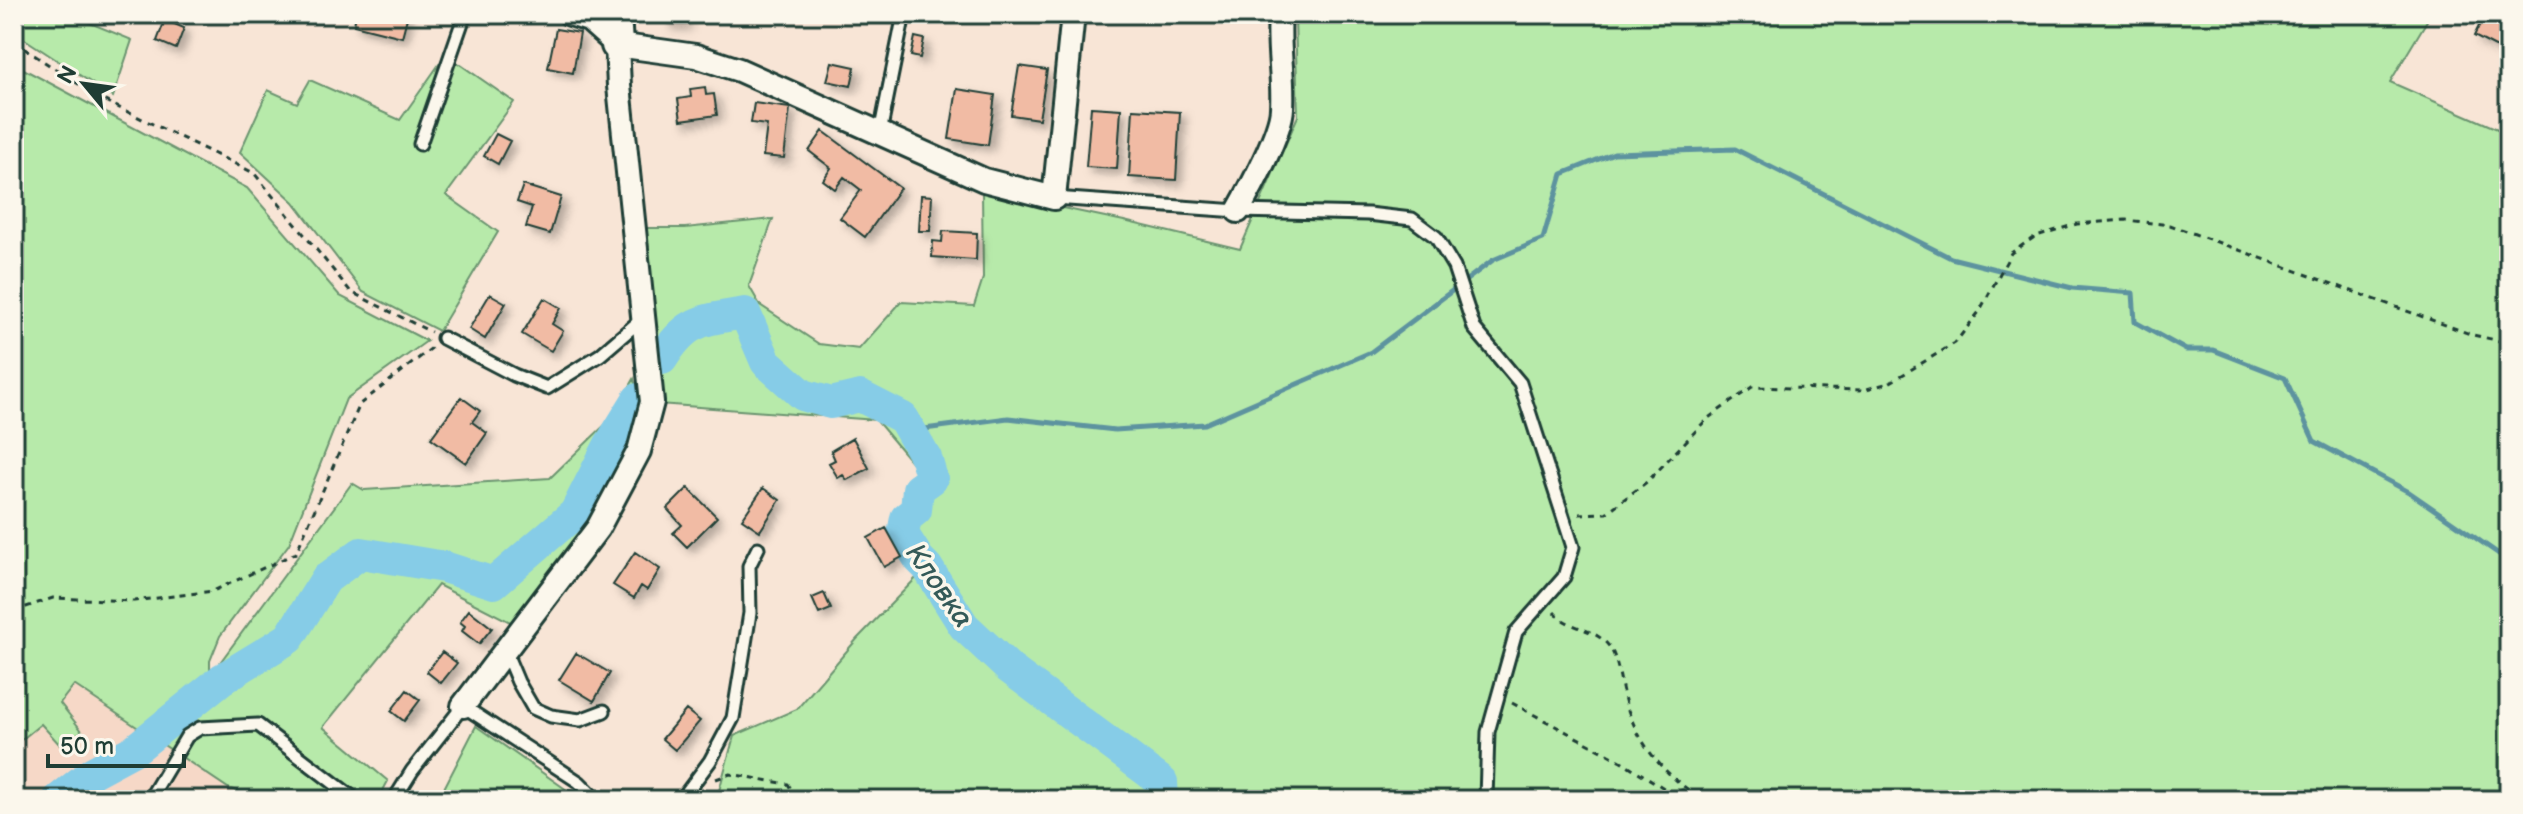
<svg xmlns="http://www.w3.org/2000/svg" width="2523" height="814" font-family="'Balsamiq Sans',sans-serif">
<style>
.built{fill:#f6d8c7}
.green{fill:#b7eaaa;stroke:#6b946f;stroke-width:2}
.lines{fill:none;stroke-linecap:round;stroke-linejoin:round}
.stream{stroke:#5d939f;stroke-width:5}
.river{stroke:#86cce7;stroke-width:32}
.building{fill:#f1bba4;stroke:#1f3d34;stroke-width:2;filter:url(#shadow)}
.lane-casing{stroke:#1f3d34;stroke-width:17}
.street-casing{stroke:#1f3d34;stroke-width:28}
.secondary-casing{stroke:#1f3d34;stroke-width:36}
.path{stroke:#1f3d34;stroke-width:3;stroke-dasharray:6 6;stroke-linecap:butt}
.lane{stroke:#fbf7ec;stroke-width:11}
.street{stroke:#fbf7ec;stroke-width:22}
.secondary{stroke:#fbf7ec;stroke-width:30}
.labels{text-anchor:middle;dominant-baseline:central;stroke-width:7;stroke-linejoin:round;paint-order:stroke}
.water-label{font-size:28px;font-style:italic;fill:#345a58;stroke:#fbf7ec}
</style>
<defs>
<filter id="shadow"><feDropShadow dx="5.5" dy="5.5" stdDeviation="4" flood-color="#0004"/></filter>
</defs>
<rect width="100%" height="100%" fill="#f8e5d6"/>
<filter id="ink" filterUnits="userSpaceOnUse"><feTurbulence type="fractalNoise" baseFrequency=".0125" numOctaves="2"/><feDisplacementMap in="SourceGraphic" scale="16" xChannelSelector="R" yChannelSelector="G"/><feConvolveMatrix kernelMatrix="1 2 1 2 8 2 1 2 1" color-interpolation-filters="sRGB"/></filter>
<g filter="url(#ink)">
<!-- built -->
<path class="built" d="M74 684 228 788 261 800H14V746L41 724Z"/>
<!-- green -->
<path class="green" d="M14 14H68L132 40 113 97 14 32Z
M1297 14H2431L2390 82 2509 134V800H713L717 798 734 736 797 709 857 639 920 574 897 535 904 499 919 471 876 420 659 404 642 228H685L773 219 749 286 760 305 819 344 859 349 901 302 974 306 983 278 982 191 1124 221 1240 249 1298 116 1295 18Z
M442 60 458 63 514 102 446 195 498 232 439 331 363 292 294 202 240 152 268 90 297 103 310 80 400 120Z
M14 64 247 188 340 296 427 341 346 399 289 544 220 636 210 661V676L352 483 364 490 550 478 612 418 634 379 642 414 580 543 512 623 438 585 323 727 388 781 378 800H261L228 788 74 685 60 703 82 731 60 745 41 724 14 746Z
M476 726 581 800H438Z"/>
<g class="lines">
<!-- stream -->
<path class="stream" d="M909 431 1008 418 1115 430 1205 424 1371 352 1493 260 1543 239 1562 174 1614 153 1735 149 1951 258 2072 288 2133 293 2135 322 2186 350H2213L2285 378 2314 441 2409 492 2509 561"/>
<!-- river -->
<path class="river" d="M662 359C687 319 701 321 745 313L766 362 803 395 831 403 860 396 903 418 926 458 932 479 918 489 916 510 906 518 903 534 919 559 927 567 964 626 1010 669 1162 782 1163 800
M58 800 93 772 134 750 222 679 289 638 326 579 361 553 444 567 494 583 575 513 609 446 638 399"/>
</g>
<!-- building -->
<path class="building" d="M356 14H408L402 37 354 25Z
M667 14H685V24L666 23Z
M2485 14H2503L2507 16 2509 14V54L2474 36Z
M165 20 184 28 176 49 157 41Z
M556 29 580 33 573 73 548 68Z
M915 37 924 39 920 58 911 56Z
M832 62 855 67 851 86 827 81Z
M1019 66 1047 70 1039 119 1011 115Z
M705 87 706 95 714 94 717 115 681 120 678 99 691 97 690 89Z
M957 89 995 95 988 145 949 139Z
M754 103 790 108 784 158 763 156 767 125 751 123Z
M1091 107 1121 109 1117 169 1086 167Z
M1133 109 1180 112 1176 180 1129 177Z
M823 131 900 188 865 237 840 218 861 190 844 177 835 189 823 180 831 168 809 151Z
M496 134 510 141 498 164 484 156Z
M523 185 561 197 550 234 526 227 532 207 517 202Z
M921 195 932 196 930 231H919Z
M943 231 977 233 976 260 932 257 933 241 942 242Z
M490 294 506 303 485 339 469 329Z
M544 298 561 308 552 324 563 331 551 351 522 334Z
M461 397 480 411 472 422 487 433 466 463 431 438Z
M853 438 869 468 847 480 843 475 838 478 829 463 835 460 831 451Z
M688 488 717 517 687 547 673 533 682 525 667 509Z
M763 488 780 500 760 531 742 519Z
M886 528 902 557 884 567 868 538Z
M635 552 660 569 647 590 641 586 634 598 613 585Z
M824 593 831 609 819 614 812 598Z
M469 610 492 628 479 644 462 631 465 626 460 622Z
M442 652 457 663 441 683 427 672Z
M576 653 610 673 594 701 559 680Z
M407 690 420 700 404 721 391 711Z
M686 710 700 721 675 750 662 739Z"/>
<g class="lines">
<defs>
<path id="lane" d="M880 133 904 14
M420 144 465 14
M1054 198 1238 211 1368 214 1412 219 1436 237 1454 267 1474 328 1520 383 1573 547 1564 577 1516 632 1488 732 1486 800
M443 338 514 375 547 388 600 355 642 319
M505 651 518 682 533 708 551 716 580 720 604 711
M149 800 187 736 200 728 258 725 356 800
M394 800 412 771 463 706 579 782 597 800
M681 800 710 761 733 718 750 613 749 566 758 548"/>
<path id="street" d="M570 14 589 20 617 45 696 56 739 70 984 180 1054 198 1073 14
M1238 211C1251 188 1281 132 1282 108 1284 76 1277 48 1280 14
M463 706 598 528 639 451 652 402 619 86 617 45"/>
<path id="secondary" d="M615 14 617 45"/>
</defs>
<!-- lane casing -->
<use href="#lane" class="lane-casing"/>
<!-- street casing -->
<use href="#street" class="street-casing"/>
<!-- secondary casing -->
<use href="#secondary" class="secondary-casing"/>
<!-- path -->
<path class="path" d="M14 42 103 100 254 173 351 292 431 332
M1579 514 1606 513 1648 481 1707 419 1752 387 1863 390 1889 383 1955 343 1979 312 2011 253 2036 236 2077 224 2126 220 2170 225 2473 335 2509 343
M14 611 53 598 134 601 213 591 296 553 360 404 433 347
M1554 612C1571 632 1600 626 1613 653 1620 669 1621 690 1627 707 1641 749 1666 776 1703 800
M1512 703 1621 761 1670 792 1684 790
M716 779 730 774 788 784 798 800"/>
<!-- lane -->
<use href="#lane" class="lane"/>
<!-- street -->
<use href="#street" class="street"/>
<!-- secondary -->
<use href="#secondary" class="secondary"/>
</g>
</g>
<g class="labels">
<!-- water labels -->
<g class="water-label">
<text transform="translate(939 586) rotate(55)">Кловка</text>
</g>
</g>
<!-- margin -->
<rect width="2523" height="814" fill="none" stroke="#fbf7ec" stroke-width="48"/>
<rect x="24" y="24" width="2475" height="766" fill="none" stroke="#1f3d34" stroke-width="3" filter="url(#ink)"/>
<!-- north arrow -->
<g transform="translate(84 84) rotate(299)" stroke="#fbf7ec" stroke-width="6" paint-order="stroke">
<path d="M0-6L14 30L0 20L-14 30Z" fill="#1f3d34"/>
<text y="-12" font-size="22" font-weight="bold" text-anchor="middle" fill="#1f3d34">N</text>
</g>
<!-- scale -->
<path d="M48 754v12h136v-12" fill="none" stroke="#1f3d34" stroke-width="4"/>
<text x="60" y="754" font-size="24" fill="#1f3d34" stroke="#fbf7ec" stroke-width="6" paint-order="stroke">50 m</text>
</svg>
